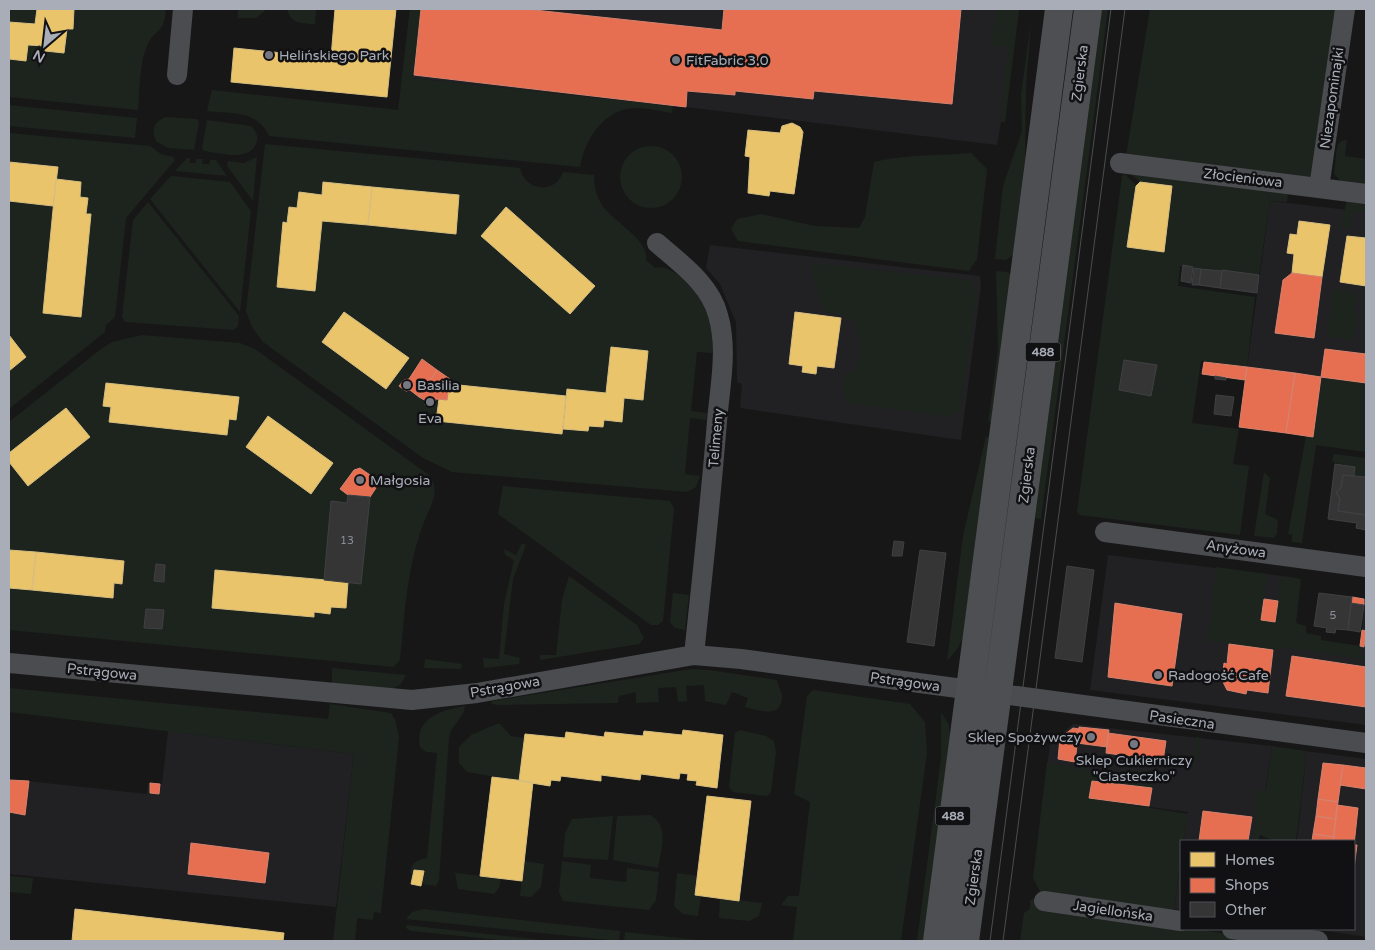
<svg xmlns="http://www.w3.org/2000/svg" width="1375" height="950" font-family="'Varela Round',sans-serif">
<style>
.built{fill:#212123}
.green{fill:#1d241e}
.homes{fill:#e9c46a;stroke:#d6bd81}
.shops{fill:#e76f51;stroke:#d48270}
.building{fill:#353536;stroke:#3f4043}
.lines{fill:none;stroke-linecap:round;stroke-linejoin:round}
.street{stroke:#4b4c50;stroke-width:20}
.primary{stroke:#4d4f52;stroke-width:28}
.tram{stroke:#4b4c4f;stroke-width:1}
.poi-dot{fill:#757880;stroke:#111113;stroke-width:2}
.labels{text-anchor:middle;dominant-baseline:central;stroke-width:5;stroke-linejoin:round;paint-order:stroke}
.number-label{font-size:11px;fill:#8b8f98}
.shield{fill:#111113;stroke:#7b7e86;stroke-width:1}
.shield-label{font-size:12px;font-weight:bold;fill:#a8adb8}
.poi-label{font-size:14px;fill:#a8adb8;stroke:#111113;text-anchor:start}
.street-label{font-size:14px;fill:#a8adb8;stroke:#111113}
</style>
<rect width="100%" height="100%" fill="#171717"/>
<!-- built -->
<path class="built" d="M410 9H1019L1005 122H1001L997 145 686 107 402 77Z
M1270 201 1366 212V384L1247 367Z
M710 245 980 276 981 286 961 440 740 408 742 384 737 382 736 322 720 284 706 268Z
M1108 555 1291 577 1282 644 1360 646 1366 594V725L1090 690Z
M1073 724 1272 746 1258 841H1184L1188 812 1044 793 1051 735H1060Z
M168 731 354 754 336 907 9 874V779L147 794 148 783 162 784Z
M1305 751 1366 759V937L1314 929H1354V841H1297L1306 759Z
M1181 859V910L1174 909Z"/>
<!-- green -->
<path class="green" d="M9 9H166C164 36 155 27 147 46 139 64 140 90 138 110L9 97Z
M238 9H267L256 18H238Z
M287 9H316L315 24C302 24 290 23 287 9Z
M410 9H421L413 78 673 106 672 113C658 111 640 106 626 109 600 115 584 143 580 167L269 136C257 110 232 114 207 111L212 90 398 110Z
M996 9H1019L1005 122H1000L1008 47 991 45Z
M1102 9H1108L1041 519 1035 518Z
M1150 9H1337L1312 177 1126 156Z
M1031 20 1026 88 1025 160 1013 255 1006 260 995 259 1003 186 1022 131 1021 95Z
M9 105 137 118 135 138 9 126Z
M166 117 197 119 199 122 194 150 168 148 156 141C151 129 154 122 166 117Z
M207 120 251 126C256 131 259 137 256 144 248 162 220 153 204 151L202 148Z
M9 133 150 146 161 154 173 157 175 160 126 218 115 317 106 325 105 332 9 409Z
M1347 140 1345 156 1366 159V188L1344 185 1334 174 1337 146 1341 141Z
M265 144 520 168C524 191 555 195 563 172L594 175C594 185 596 196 602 205 612 221 650 240 646 260L655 268C674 262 702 297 708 314 712 327 713 340 712 353L697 352 691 411 707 413 706 420 690 418 685 474 700 476 696 487 687 492 452 472 423 458 263 342 252 327 246 311Z
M620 177a31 31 0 1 1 62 0a31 31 0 1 1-62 0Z
M971 153 987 169 977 259 969 271 738 241 731 229 737 219 761 214 815 226 859 228 865 217 874 162C905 154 939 156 971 153Z
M257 157 253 201 227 166 228 161 244 163Z
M187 158H190V163H196V159H203L202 164H209L210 160H216L227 176 175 171Z
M1128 171 1273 187 1288 195 1287 202 1270 201 1259 275 1180 266 1178 286 1255 297 1247 367 1201 361 1192 423 1239 429 1233 464 1249 466 1240 535 1080 515 1077 512 1122 176 1125 174 1136 186 1127 247 1140 182Z
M171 176 230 182 251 211 240 312 150 199Z
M1347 199 1366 201V212L1353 211 1350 228 1341 226Z
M148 202 239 316 238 326 234 330 125 322 122 317 133 220Z
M824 264 969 280 974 283 976 300 960 410 949 417 848 403C832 371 853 380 860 357 863 346 858 332 853 321L823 310 810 265Z
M996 271 1008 272 1011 275 991 421 988 423 998 349Z
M1334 288 1357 293 1354 313 1358 319 1353 341 1327 336Z
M142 335 240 343 255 349 429 475C440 491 433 500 426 517 407 563 405 611 400 660L394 667 9 630V422L101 349 112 342Z
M1321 377 1366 383V452L1316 445 1302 543 1292 542V535L1288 534 1306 436 1313 437Z
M986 436 989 439 963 637 958 648 947 661 963 536Z
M1334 454 1366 458V477L1354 476 1355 467 1332 462Z
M1264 472 1270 478 1265 514 1278 520 1277 533 1274 538 1254 536Z
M503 486 670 501 674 509 663 621 658 625H651L498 514Z
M522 543 526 545 513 579 504 654 520 658 519 664 484 668 483 658 499 659 504 604 514 560 505 555 504 549 516 555Z
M1216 567 1267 574 1261 620 1275 621 1281 576 1301 579 1296 623 1306 626V633L1321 636V640L1360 646V653L1366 655V660L1282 647 1281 650 1273 648V650L1208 641Z
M569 576 637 625 644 638 639 644 540 660V655H556L562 600Z
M673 593 689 595 685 630 675 628 670 622Z
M425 659 462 664 461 669 424 668Z
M332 668 406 675 400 685 391 689 332 684Z
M691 669 709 670 777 680C777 685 781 689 782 695 783 719 760 711 745 707L748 698 732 692 726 705 705 701 704 685 686 686 687 701 678 702 676 687 658 688 659 702 636 703V692L619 696 618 703 500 705 491 704 492 701Z
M9 688 328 719 330 704 391 713 395 719 399 737 381 913 374 912 373 920 357 918 355 941H333L354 754 9 712Z
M813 690 910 704 925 722 927 753 901 941H793L797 907 781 905 788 896H799L810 802 794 794 807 696Z
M465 706C464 718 451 725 449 738L439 880 436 886 421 884 423 871 414 870 413 874 410 873C412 862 416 860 427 858L437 753 426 752 420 747C414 717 443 710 465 706Z
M941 712 949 725 950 738 923 941H917L941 758Z
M497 724H500L511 736 522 738 525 734 519 781 467 772 459 763V747L471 735Z
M740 730 766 736 774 741 776 752 771 792 767 796 733 792 729 787 735 733Z
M1197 736 1201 740V752L1191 776Z
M1272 746 1305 751 1306 759 1296 841H1275L1260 835 1258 841H1253L1257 814 1253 813 1257 790H1266Z
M1047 762 1153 783 1152 788 1092 781 1090 798 1188 814 1184 841H1181V859L1174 909 1170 910 1042 895 1033 878Z
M650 815C670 826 661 849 658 868L613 860 617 816Z
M613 816 608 860 563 857 565 833 572 819Z
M524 861 544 864 541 887 531 897 520 896Z
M562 861 591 865 590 878 626 882 627 868 659 872 656 900 649 910 563 901 559 892Z
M455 873 501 878 499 888 494 894 458 889Z
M677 873 698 876 696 895 701 896 698 916 683 914 674 906Z
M9 876 33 878 31 894 9 892Z
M720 898 762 903 759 916 749 921 719 918Z
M1039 898 1181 929H1197L1268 941H1020L1024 913 1030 909V900Z
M424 909 620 931 619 941 406 919 412 912Z
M406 925 551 941H510L411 931 406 928Z
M625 932 708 941H624Z"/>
<!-- homes -->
<path class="homes" d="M37 9H74L73 29H67L64 53 45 51V46L28 45 26 61 9 59V22L35 24Z
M335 9H396L387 97 231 82 234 48 331 58Z
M792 123 800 127 803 132 794 194 770 191 769 196 748 193 750 157 745 156 748 130 780 133 782 126Z
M9 162 58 167 53 206 9 201Z
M56 179 81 182 80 197 88 198 86 214H91L81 317 43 313Z
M323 182 372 187 368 225 322 221 315 291 277 287 283 222 287 223 289 207 297 208 299 192 322 195Z
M1140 182 1172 186 1164 252 1127 247 1136 186Z
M372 187 459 195 456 234 368 225Z
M506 207 595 286 570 314 481 236Z
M1299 221 1330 225 1322 277 1292 273 1294 254 1287 253 1290 234 1297 235Z
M1347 236 1366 238V286L1340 282Z
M344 312 409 358 386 389 322 342Z
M795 312 841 318 834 368 817 366 816 374 802 372 803 366 789 364Z
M9 335 26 357 9 371Z
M611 347 648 351 643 400 624 398 622 422 604 420 603 427 589 426 588 431 563 429 567 389 606 393Z
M106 383 239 397 236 420 229 419 227 435 109 422 111 407 103 406Z
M449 384 566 396 562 434 436 421 439 399 447 400Z
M66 408 90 437 28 486 9 462V453Z
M268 416 333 463 311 494 246 447Z
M9 550 36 552 32 590 9 588Z
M36 552 124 561 122 584 114 583 113 598 32 590Z
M215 570 348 582 346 608 331 607 330 614 314 612V617L212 608Z
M683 730 723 735 717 788 696 785 697 781 687 780 688 774 680 773 679 779 641 774 640 780 601 775V781L561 776 560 781 551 780 550 786 519 781 525 734 565 738 566 732 604 737 605 732 643 736 644 731 682 735Z
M492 777 533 782 522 881 480 876Z
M707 796 751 801 739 901 695 895Z
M414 870 424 871 421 886 411 884Z
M75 909 284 933 283 941H72Z"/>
<!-- shops -->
<path class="shops" d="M421 9H525L722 30 724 9H961L952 104 814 91 813 99 735 91V95L687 91 686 107 414 75Z
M1292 273 1322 277 1314 338 1275 333 1283 280Z
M1325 349 1366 354V383L1321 377Z
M422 359 437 370 419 397 410 390 406 391 399 386 404 380 409 379Z
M1204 362 1247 367 1245 380 1202 374Z
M1247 367 1295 373 1286 433 1239 427Z
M437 370 450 379 447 400 436 399 433 406 425 405 426 401 419 397Z
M1295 373 1321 377 1313 437 1286 433Z
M360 468 373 477 376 488 370 497 348 495 340 489 354 470Z
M1352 597 1364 599V605L1351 603Z
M1264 599 1278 601 1275 622 1261 620Z
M1115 603 1182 614 1172 686 1108 677Z
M1362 630 1366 631 1364 647 1360 646Z
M1229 644 1273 650 1268 693 1247 690 1246 694 1227 690 1222 680 1224 663 1227 664Z
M1292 656 1366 667V707L1286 696Z
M1079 727 1109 730 1107 747 1077 743Z
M1073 728 1079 729 1075 762 1058 759 1060 738Z
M1108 733 1166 741 1163 761 1106 753Z
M1323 763 1343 765 1338 802 1318 799Z
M1343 765 1366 768V789L1340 785Z
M9 780 29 781 25 815 9 812Z
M1092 781 1152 788 1149 806 1089 798Z
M150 783 160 784 159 794 150 793Z
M1318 799 1338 802 1336 819 1316 816Z
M1337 805 1358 808 1354 845V841H1333Z
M1203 811 1252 817 1248 841H1199Z
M1316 816 1336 819 1334 837 1313 834Z
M1313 834 1334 837 1333 841H1312Z
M191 843 269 853 265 883 188 874Z
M1354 845H1357L1354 868Z"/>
<!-- building -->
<path class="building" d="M1183 265 1193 267 1191 283 1181 281Z
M1194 268 1201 269 1199 285H1192Z
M1201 269 1222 271 1220 288 1199 285Z
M1222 270 1259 275 1257 293 1220 288Z
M1124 360 1157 365 1151 396 1119 390Z
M1215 376 1226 378V380L1215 379Z
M1216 395 1234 397 1231 416 1214 414Z
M1335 464 1355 467 1354 476 1343 475 1341 488 1336 492 1340 499 1338 511 1366 515V530L1356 528 1357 523 1328 519Z
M1343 475 1366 477V515L1338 511 1340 499 1336 492 1341 488Z
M348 495 370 497 361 584 324 580 331 501 347 503Z
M894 541 904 542 902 556H892Z
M920 550 946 553 934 646 907 642Z
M156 564 165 565 164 582 154 581Z
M1067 566 1094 570 1082 662 1055 658Z
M1319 593 1352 597 1348 630 1336 629 1335 633 1326 632 1327 628 1314 626Z
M1351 603 1364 605 1360 632 1348 630Z
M146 609 164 610 162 629 144 628Z"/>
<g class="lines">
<!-- street -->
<path class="street" d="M177 75 183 9
M1120 163 1366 194
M1319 188 1345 9
M657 243C680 263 710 284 718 315 728 349 720 386 717 421 711 499 702 577 694 655
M1105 532 1366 567
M9 663 412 700 477 693 694 655 741 659 1366 743
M1044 901 1181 921
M1232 929 1318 941"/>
<!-- primary -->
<path class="primary" d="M937 941 1059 9
M965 941 1088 9"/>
<!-- tram -->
<path class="tram" d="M990 941 1111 9
M1003 941 1125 9"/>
</g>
<!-- markers -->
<g class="poi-dot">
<circle cx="269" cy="55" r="5"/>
<circle cx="676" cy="60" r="5"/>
<circle cx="407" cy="385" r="5"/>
<circle cx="430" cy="402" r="5"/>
<circle cx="360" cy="480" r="5"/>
<circle cx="1158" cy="675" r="5"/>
<circle cx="1091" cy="737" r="5"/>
<circle cx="1134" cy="744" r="5"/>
</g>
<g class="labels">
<!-- number labels -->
<g class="number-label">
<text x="347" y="540">13</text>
<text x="1333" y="615">5</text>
</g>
<!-- shield labels -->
<g class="shield">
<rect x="1025.5" y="342.5" width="35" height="19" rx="4"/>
<rect x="935.5" y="806.5" width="35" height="19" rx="4"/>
</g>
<g class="shield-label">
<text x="1043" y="352">488</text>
<text x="953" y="816">488</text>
</g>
<!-- poi labels -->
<g class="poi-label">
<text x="279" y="55">Helińskiego Park</text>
<text x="686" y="60">FitFabric 3.0</text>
<text x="417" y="385">Basilia</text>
<text x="430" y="418" text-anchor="middle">Eva</text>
<text x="370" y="480">Małgosia</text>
<text x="1168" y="675">Radogość Cafe</text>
<text x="1081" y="737" text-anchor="end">Sklep Spożywczy</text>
<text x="1134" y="760" text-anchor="middle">Sklep Cukierniczy<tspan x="1134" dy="16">"Ciasteczko"</tspan></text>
</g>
<!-- street labels -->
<g class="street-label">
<text transform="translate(1080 73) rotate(-83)">Zgierska</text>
<text transform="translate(1332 98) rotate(-82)">Niezapominajki</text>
<text transform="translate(1243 178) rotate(7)">Złocieniowa</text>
<text transform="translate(716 438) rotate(-85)">Telimeny</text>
<text transform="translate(1027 475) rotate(-83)">Zgierska</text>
<text transform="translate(1236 549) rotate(8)">Anyżowa</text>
<text transform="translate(102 672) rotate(6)">Pstrągowa</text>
<text transform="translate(905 682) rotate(8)">Pstrągowa</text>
<text transform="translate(505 687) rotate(-10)">Pstrągowa</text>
<text transform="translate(1182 720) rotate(8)">Pasieczna</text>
<text transform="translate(974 877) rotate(-82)">Zgierska</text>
<text transform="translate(1113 911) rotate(8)">Jagiellońska</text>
</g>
</g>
<!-- border -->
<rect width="1375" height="950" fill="none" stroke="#a8adb8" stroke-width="20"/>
<!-- legend -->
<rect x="1180" y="840" width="175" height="90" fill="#111113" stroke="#4d4f55"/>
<rect x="1190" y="852" width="25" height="15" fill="#e9c46a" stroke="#4d4f55"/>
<text x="1225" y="865" font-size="15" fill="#a8adb8">Homes</text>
<rect x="1190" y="878" width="25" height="15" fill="#e76f51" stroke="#4d4f55"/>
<text x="1225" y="890" font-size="15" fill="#a8adb8">Shops</text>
<rect x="1190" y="902" width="25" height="15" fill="#353536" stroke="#4d4f55"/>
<text x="1225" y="915" font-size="15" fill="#a8adb8">Other</text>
<!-- north arrow -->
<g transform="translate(45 45) rotate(208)" stroke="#111113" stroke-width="4" paint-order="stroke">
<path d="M0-4L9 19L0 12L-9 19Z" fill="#a8adb8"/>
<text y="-8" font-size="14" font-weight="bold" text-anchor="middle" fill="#a8adb8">N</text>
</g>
</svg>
